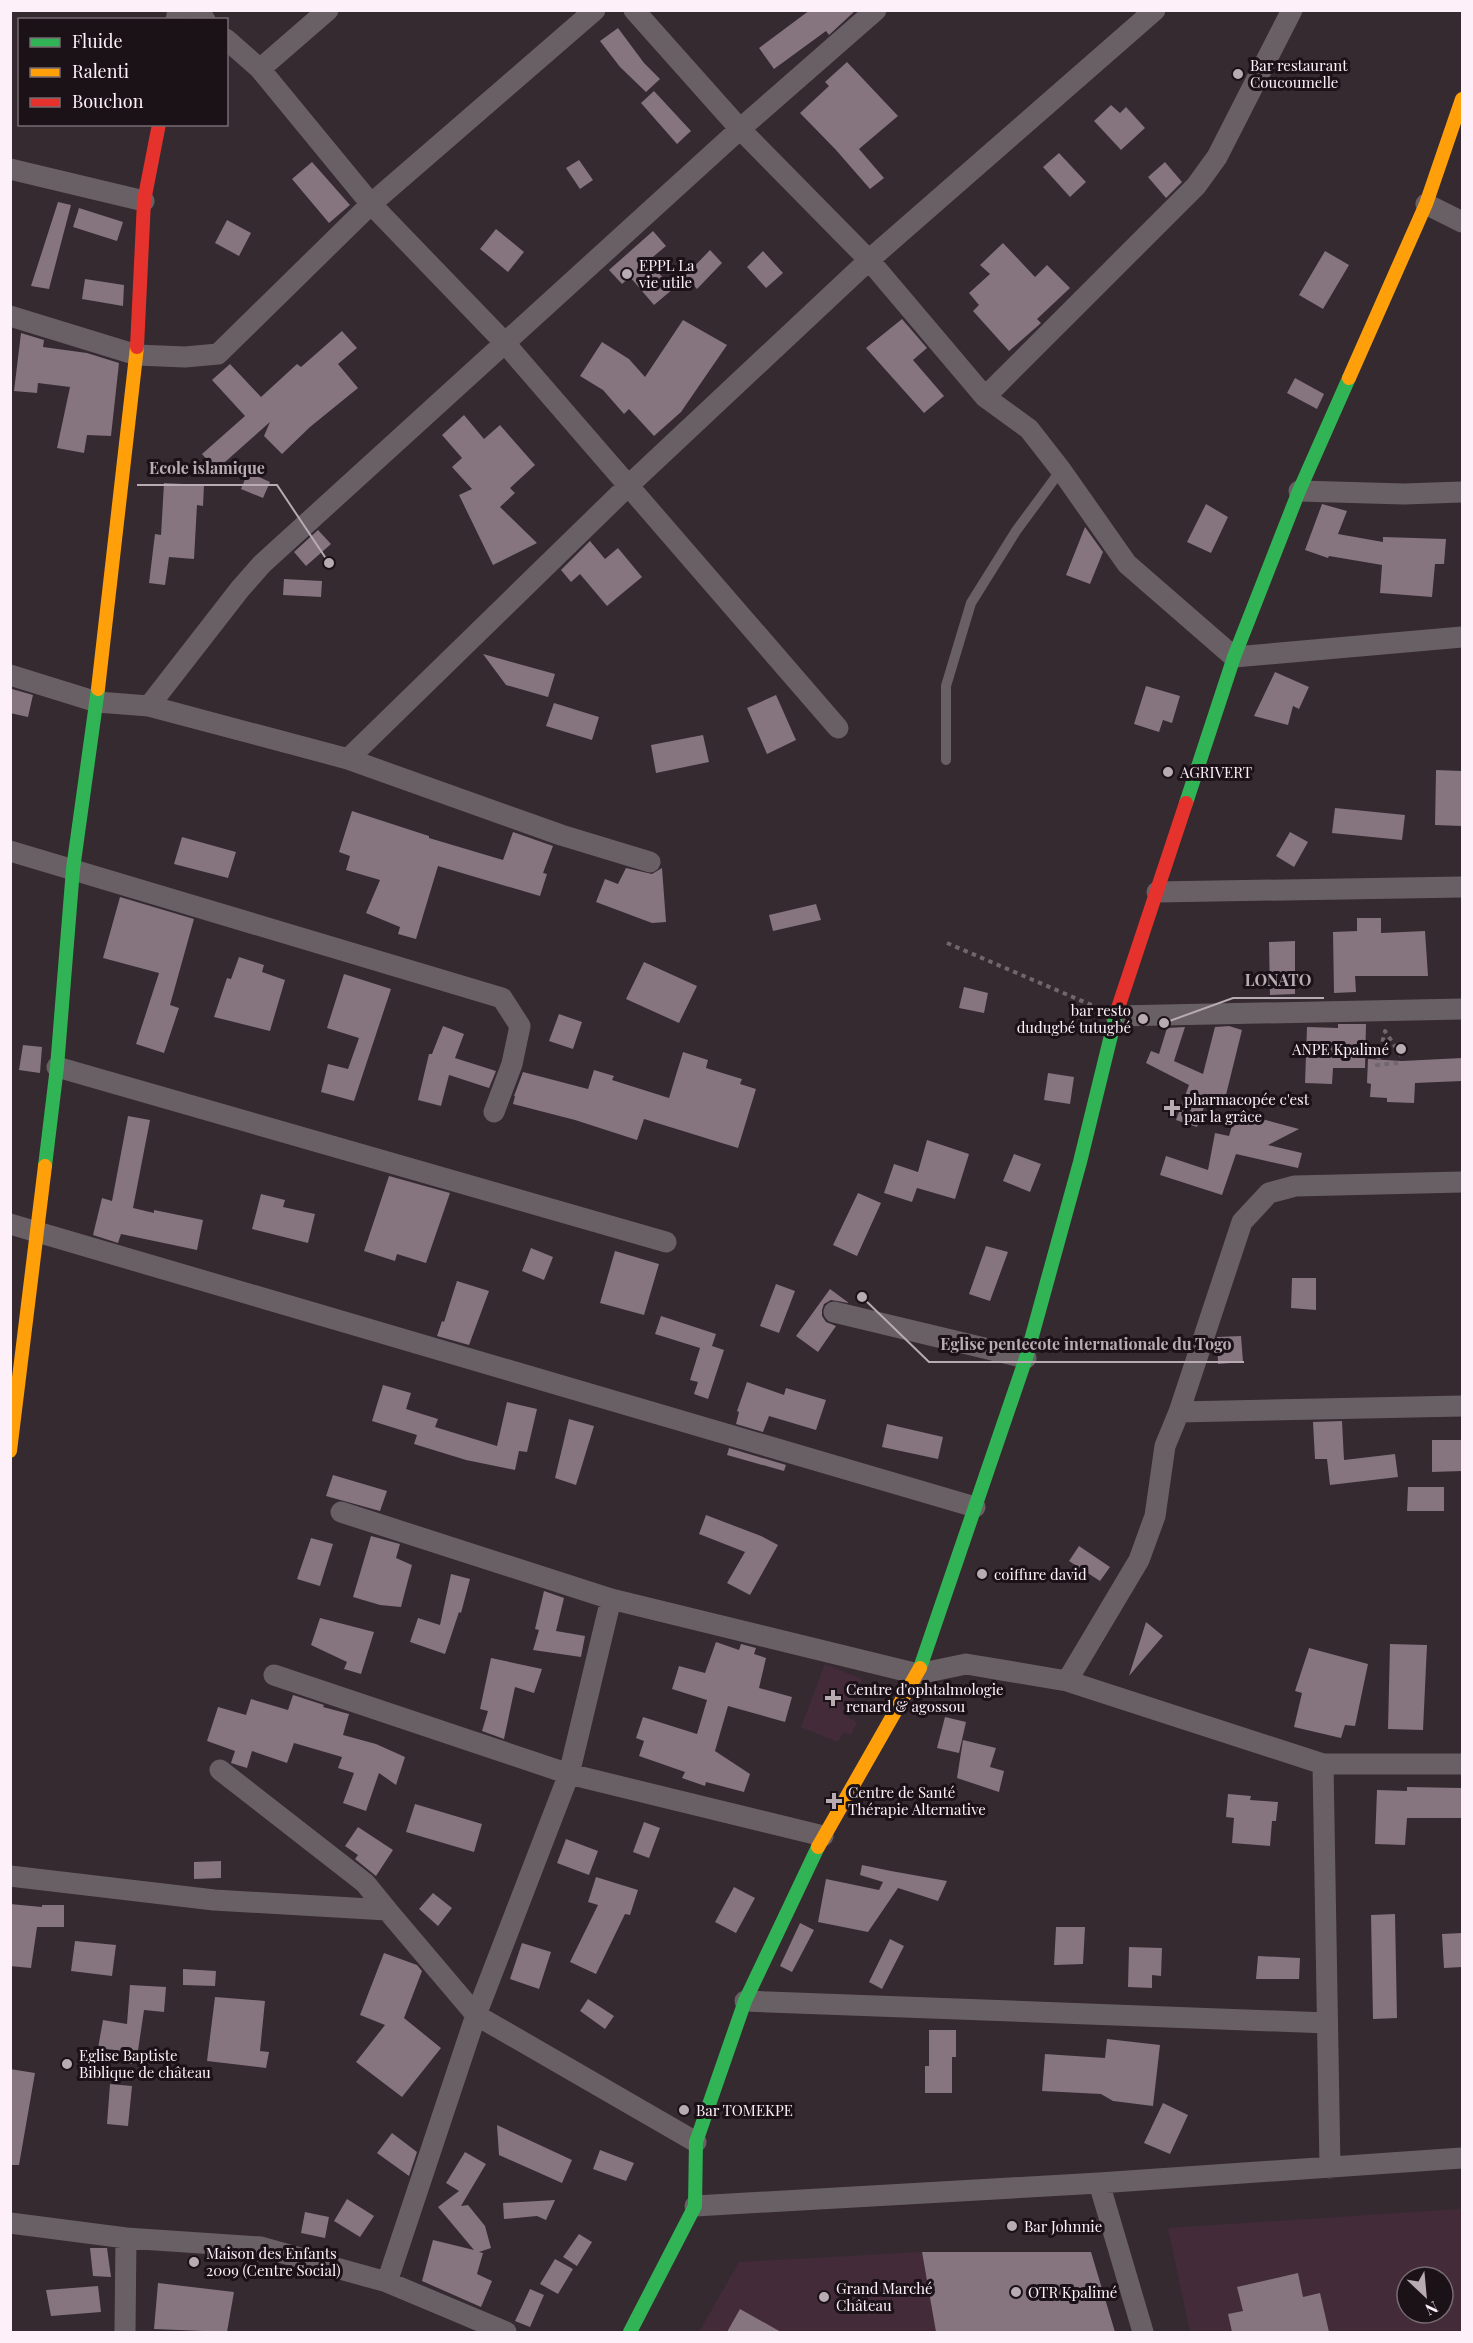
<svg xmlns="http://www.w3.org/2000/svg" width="1473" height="2343" font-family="'Playfair Display',serif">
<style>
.built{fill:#432b39;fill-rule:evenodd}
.building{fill:#86747e}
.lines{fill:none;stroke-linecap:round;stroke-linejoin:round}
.path{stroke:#6f676c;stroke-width:4;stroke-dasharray:4.5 4.5;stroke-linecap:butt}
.lane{stroke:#696065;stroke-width:10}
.street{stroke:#696065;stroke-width:21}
.fast{stroke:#30b455;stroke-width:14}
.slow{stroke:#ff9f0a;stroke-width:14}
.jam{stroke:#e5322d;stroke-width:14}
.poi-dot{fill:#b8abb2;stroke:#1b1217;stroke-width:2}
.labels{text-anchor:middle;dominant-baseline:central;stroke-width:6;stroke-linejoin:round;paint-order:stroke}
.poi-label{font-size:15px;fill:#fef0f8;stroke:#1b1217;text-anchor:start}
.leader{fill:none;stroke:#b8abb2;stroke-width:2}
.callout-dot{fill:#b8abb2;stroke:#1b1217;stroke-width:2}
.callout-label{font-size:16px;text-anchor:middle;font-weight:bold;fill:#b8abb2;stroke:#1b1217;stroke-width:6;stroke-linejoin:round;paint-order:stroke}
</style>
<rect width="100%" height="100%" fill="#352a30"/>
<!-- built -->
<path class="built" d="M825 1664 862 1679 847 1717 857 1722 851 1735 843 1732 838 1742 801 1727Z
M1462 2209V2332H1190L1168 2228ZM1407 2277H1443V2313H1407Z
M922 2252 936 2332H699L739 2262Z"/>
<!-- building -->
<path class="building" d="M810 10H856L829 35 826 31 774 69 759 48Z
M618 28 644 63 660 79 646 92 620 67 600 41Z
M847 62 898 116 859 149 884 178 870 189 836 150 800 113 829 86 825 82Z
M654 91 691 131 677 144 641 103Z
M1111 105 1120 113 1126 107 1145 128 1121 150 1094 121Z
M1059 153 1086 182 1070 197 1043 167Z
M579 160 593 180 580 189 566 168Z
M312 162 350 205 329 223 292 179Z
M1165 162 1182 182 1166 198 1148 177Z
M58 202 71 205 49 289 31 286Z
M79 208 123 222 117 241 73 227Z
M227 220 251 233 239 256 215 243Z
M496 229 524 252 508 272 480 249Z
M653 231 666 246 648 261 673 289 654 305 630 277 622 284 609 270Z
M1003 243 1035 277 1047 265 1070 288 1037 319 1041 323 1009 351 973 311 979 305 969 293 990 274 980 265Z
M710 250 722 263 697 289 685 276Z
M763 251 783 273 766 288 747 267Z
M1325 251 1349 265 1323 309 1299 295Z
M85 279 124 285 123 306 82 299Z
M902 319 927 348 913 360 944 396 924 413 866 348Z
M683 320 727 345 681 412 654 436 629 409 624 414 603 390 580 376 602 342 629 359 645 377Z
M342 331 357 348 338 364 358 388 310 427 282 454 264 436 270 422 216 470 202 454 245 416 212 380 230 364 261 397 297 364 301 367Z
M21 333 44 340 43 347 87 353 119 363 111 436 87 435 84 453 57 448 70 387 38 383 37 393 14 391Z
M1295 378 1324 394 1317 409 1287 393Z
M464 415 484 439 500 425 535 465 510 488 515 493 500 507 537 543 493 565 459 495 472 489 452 467 462 458 442 435Z
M248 472 270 482 263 498 241 489Z
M164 483 204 485 203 506 197 505 194 559 169 557 165 585 149 583 155 534 161 535Z
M1206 504 1228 517 1211 553 1187 542Z
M1322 504 1347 511 1338 534 1383 542V537L1446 539 1444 564H1435L1432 597 1380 593 1382 565 1329 556 1328 558 1305 550Z
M1085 527 1103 552 1090 584 1066 575Z
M318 530 331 544 306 566 294 552Z
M590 541 605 559 618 548 642 577 607 606 580 574 571 582 561 570Z
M284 579 322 581 321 597 283 595Z
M483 654 555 674 548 697 506 685Z
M1275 672 1309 687 1299 709 1293 706 1288 725 1254 716Z
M1146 686 1180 696 1172 723 1163 720 1159 732 1134 724Z
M12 689 33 695 28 717 10 713Z
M776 695 796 740 767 754 747 708Z
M554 703 599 717 592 740 546 726Z
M703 735 709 762 656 773 651 745Z
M1436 770 1462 771V826L1435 825Z
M1335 808 1405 815 1402 840 1332 833Z
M352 811 429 836V838L503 860 513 832 553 846 543 873 547 874 540 896 438 866 416 939 398 934 400 927 366 913 380 880 346 870 350 856 339 852Z
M1290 832 1308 842 1294 867 1276 856Z
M182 837 236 852 228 878 174 864Z
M626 868 652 874 662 868 666 922 652 923 596 902 605 879 618 884Z
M120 897 194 919 170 1005 179 1008 164 1053 136 1044 159 973 103 958Z
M816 904 821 920 773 931 769 915Z
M1357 918H1381V933L1425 931 1428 976H1355L1356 992 1334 993 1333 932 1357 931Z
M1295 941V994L1270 995 1269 942Z
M239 957 264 965 262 972 285 980 270 1031 214 1017 227 978 231 979Z
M644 962 697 986 679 1023 626 999Z
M344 974 391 989 354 1101 321 1092 328 1064 348 1069 359 1038 327 1028Z
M964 987 988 993 984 1013 959 1008Z
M559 1014 582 1022 573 1049 549 1041Z
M1338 1024H1366L1365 1068H1333L1332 1084 1305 1083 1307 1027 1338 1028Z
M443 1026 464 1034 455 1058 496 1071 489 1088 449 1075 441 1106 418 1100 429 1054H432Z
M1229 1026 1242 1030 1224 1103 1208 1096 1197 1127 1176 1120 1189 1085 1146 1063 1151 1051 1159 1054 1167 1028 1185 1027 1174 1061 1203 1074 1215 1027Z
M23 1045 42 1047 40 1073 19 1070Z
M683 1052 708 1060 706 1068 742 1079 740 1084 756 1089 738 1148 644 1119 637 1140 575 1120 513 1104 515 1096H514L523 1072 588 1089 594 1070 614 1076 612 1080 669 1098Z
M1462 1058V1081L1415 1083 1414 1103 1387 1102V1098L1370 1097 1371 1084 1367 1083 1368 1059 1402 1061Z
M1048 1073 1074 1077 1070 1104 1044 1100Z
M1236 1112 1299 1129 1268 1145 1302 1153 1298 1168 1236 1154 1222 1195 1160 1175 1166 1156 1208 1170 1215 1133 1229 1136Z
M128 1116 150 1120 133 1208 154 1213V1210L203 1220 197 1250 121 1234 118 1243 93 1235 102 1198 112 1201Z
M927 1140 969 1154 955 1199 917 1188 912 1202 884 1193 894 1164 918 1172Z
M1014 1154 1041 1164 1030 1192 1003 1181Z
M389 1176 450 1193 426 1263 397 1254 395 1261 364 1251Z
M858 1193 881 1203 857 1256 833 1245Z
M261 1194 285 1200 283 1207 315 1214 308 1243 252 1229Z
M986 1246 1008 1252 990 1301 969 1294Z
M531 1248 553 1257 544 1280 522 1271Z
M615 1251 659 1264 644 1315 600 1303Z
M1292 1278H1316V1310L1291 1308Z
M457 1281 489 1291 469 1345 437 1336 442 1321 444 1322Z
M776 1284 795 1291 779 1333 760 1326Z
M830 1289 849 1303 831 1300 824 1304 822 1310V1316L826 1322 836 1326 818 1352 796 1336Z
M661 1316 716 1334 712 1346 724 1350 708 1399 694 1394 698 1382 690 1380 700 1348 655 1334Z
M1241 1336 1243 1362 1218 1364 1217 1337Z
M747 1382 784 1395 786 1388 826 1400 816 1430 769 1416 763 1432 736 1424 739 1412 737 1411Z
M383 1385 411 1393 406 1409 438 1419 435 1427 497 1446 507 1402 537 1409 527 1452 519 1451 515 1470 466 1460 414 1444 417 1435 372 1421Z
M569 1419 594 1426 576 1485 555 1478Z
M1342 1421 1344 1460 1395 1454 1398 1477 1330 1485 1327 1459H1315L1313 1422Z
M887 1424 943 1437 938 1459 882 1447Z
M1432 1440H1462V1471L1432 1472Z
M729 1448 786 1465 784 1471 727 1455Z
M333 1475 387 1491 380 1511 326 1496Z
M1408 1487H1444V1511H1407Z
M706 1515 761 1536 778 1545 750 1595 727 1583 745 1552 699 1534Z
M371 1536 400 1544 396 1558 412 1565 401 1607 380 1605 353 1597Z
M311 1538 333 1544 320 1586 297 1579Z
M1079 1546 1110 1567 1100 1581 1069 1561Z
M451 1574 470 1579 461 1613 459 1612 445 1654 410 1642 418 1618 440 1625Z
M544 1591 564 1598 556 1631 585 1636 581 1657 533 1650 539 1630 535 1629Z
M320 1618 374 1632 361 1674 344 1669 347 1662 311 1645Z
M1146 1622 1163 1636 1129 1676Z
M716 1642 739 1650 741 1644 756 1648 754 1654 766 1658 759 1688 792 1697 785 1722 728 1706 715 1751 750 1774 744 1792 706 1782 705 1786 682 1778 685 1772 639 1756 644 1741 636 1738 643 1717 697 1734 707 1700 672 1689 679 1666 705 1673Z
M1390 1644 1427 1645 1423 1730 1388 1729Z
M1309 1648 1368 1664 1355 1726 1345 1725 1341 1738 1294 1727 1302 1693 1295 1691Z
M491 1658 542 1669 534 1693 515 1687 504 1739 482 1731 488 1711 480 1709Z
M293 1695 324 1705 323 1707 349 1714 343 1735 376 1744 405 1757 396 1785 379 1773 366 1811 343 1803 354 1773 338 1768 342 1757 294 1743 287 1763 252 1751 247 1768 231 1763 235 1751 207 1741 218 1707 246 1715 251 1699 288 1710Z
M945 1717 966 1722 959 1753 937 1748Z
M963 1740 996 1748 990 1767 1004 1771 999 1792 957 1778Z
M1407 1787 1462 1788V1818H1407L1405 1845 1375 1844 1377 1790 1407 1791Z
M1228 1794 1251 1796 1250 1800 1278 1802 1276 1821H1272L1270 1846 1232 1843 1234 1818 1226 1817Z
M415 1804 482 1824 474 1852 406 1832Z
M644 1822 660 1828 649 1858 633 1852Z
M358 1827 393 1850 376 1876 355 1859 358 1855 345 1846Z
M566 1839 598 1851 589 1875 557 1863Z
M221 1861V1878L194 1879V1862Z
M862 1865 891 1871 947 1881 938 1901 898 1888 868 1932 818 1922 826 1879 879 1890 883 1882 860 1875Z
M596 1877 638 1890 630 1915 625 1914 596 1974 570 1962 598 1905 588 1902Z
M734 1887 755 1898 736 1933 715 1922Z
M433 1893 452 1908 438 1926 419 1909Z
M10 1904 42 1907V1905H64V1927H37L31 1968 10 1966Z
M1395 1914 1397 2018 1373 2019 1371 1915Z
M800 1923 814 1930 792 1972 780 1966Z
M1056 1927H1085L1083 1964 1054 1965Z
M1462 1933V1967L1444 1968 1442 1934Z
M890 1939 904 1946 882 1989 869 1982Z
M75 1941 116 1945 112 1976 71 1971Z
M522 1943 551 1952 539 1989 510 1979Z
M1129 1947 1162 1948 1161 1976 1152 1975V1988L1128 1987Z
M384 1953 417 1965 422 1971 404 2018 441 2048 402 2097 356 2062 385 2025 360 2015Z
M1258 1956 1300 1958 1299 1979H1256Z
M183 1969 216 1971 215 1986 183 1985Z
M130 1985 166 1987 164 2012 144 2010 136 2064 123 2063 124 2051 98 2048 103 2020 127 2024Z
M215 1997 265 2001 260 2051 269 2052 266 2068 207 2061Z
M588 1999 614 2016 605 2029 580 2011Z
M929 2030H956V2057H952V2093H925V2066H929Z
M1107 2039 1160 2045 1153 2106 1113 2101 1101 2094 1042 2091 1045 2054 1105 2058Z
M10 2069 35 2073 19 2165H10Z
M110 2084 132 2086 128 2126 107 2124Z
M1163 2103 1188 2115 1170 2154 1144 2143Z
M497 2125 572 2160 562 2183 499 2155Z
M392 2133 417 2152 409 2176 377 2153Z
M600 2150 634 2163 626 2181 593 2169Z
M465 2152 486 2164 461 2206 468 2205 485 2226 491 2248 479 2252 483 2253 477 2274 492 2281 481 2307 422 2281 433 2240 474 2250 438 2207 459 2191 446 2183Z
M347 2199 374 2216 360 2237 334 2221Z
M555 2200 546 2220 537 2216 504 2219 503 2203Z
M305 2212 329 2217 325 2238 301 2233Z
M579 2234 592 2242 577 2266 563 2257Z
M90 2248H107L111 2277 93 2276Z
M922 2252H1091L1115 2332H936Z
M555 2259 573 2269 558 2294 540 2284Z
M1298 2273 1303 2297 1320 2293 1329 2332H1232L1228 2314 1243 2311 1237 2287Z
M158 2283 234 2292 227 2332 154 2329Z
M98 2286 101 2312 51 2316 46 2290Z
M530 2289 544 2295 530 2327 515 2321Z
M740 2309 781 2332H727Z"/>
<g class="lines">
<!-- path -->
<path class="path" d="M947 943 1096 1007
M1398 1063 1377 1065 1385 1031 1402 1057"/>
<!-- lane -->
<path class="lane" d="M946 760V686L971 603 1016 531 1061 470"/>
<!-- street -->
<path class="street" d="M195 10 205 20
M634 10 740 129 869 260 985 397
M1292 10 1217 157 1196 186 985 397 1029 429 1061 470 1127 564 1234 657 1462 637
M176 20 178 10
M226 39 260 69 371 204 504 342 838 728
M260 69 328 10
M10 169 144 201
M1426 204 1462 222
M10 316 137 355 185 357 218 354 371 204 595 10
M1299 491 1404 494 1462 492
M10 675 97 702 149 706 348 759 561 835 650 862
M149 706 240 589 262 564 740 129 876 10
M348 759 628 486 869 260 1155 10
M10 851 502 998 520 1026 512 1064 494 1112
M1157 892 1462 887
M1116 1016 1462 1009
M57 1067 666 1242
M10 1224 975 1507
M834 1312 1026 1358
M1179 1412 1462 1406
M341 1512 611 1599 918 1674 966 1664 1067 1681 1323 1764H1462
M274 1675 569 1774 823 1836
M1067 1681 1139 1560 1155 1516 1165 1446 1179 1412 1242 1222 1269 1193 1295 1186 1462 1182
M1323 1764 1330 2168
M220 1770 365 1883 387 1910
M10 1876 214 1900 387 1910 476 2015 696 2142
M745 2001 1327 2023
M1099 2183 1143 2332
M695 2206 1099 2183 1462 2158
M10 2223 126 2238 261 2247 387 2282 506 2332
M387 2282 476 2015 569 1774 611 1599
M125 2332 126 2238"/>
<!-- fast -->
<path class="fast" d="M1186 803 1234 657 1299 491 1349 378
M45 1166 57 1067 73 869 98 689
M920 1668 1026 1358 1080 1162 1117 1011
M630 2332 695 2206 696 2142 745 2001 818 1847"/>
<!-- slow -->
<path class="slow" d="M1349 378 1426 204 1462 99
M98 689 137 347
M10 1451 45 1166
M818 1847 920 1668"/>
<!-- jam -->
<path class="jam" d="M137 347 144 201 159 124
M1117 1011 1186 803"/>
</g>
<!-- markers -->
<g class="poi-dot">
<circle cx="1238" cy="74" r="6"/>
<circle cx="627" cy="274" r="6"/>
<circle cx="1168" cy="772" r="6"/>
<circle cx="1143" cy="1019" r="6"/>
<circle cx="1401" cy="1049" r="6"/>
<path d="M1169 1099h6v6h6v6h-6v6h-6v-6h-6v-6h6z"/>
<circle cx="982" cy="1574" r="6"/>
<path d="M830 1689h6v6h6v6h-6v6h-6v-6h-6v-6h6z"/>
<path d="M831 1792h6v6h6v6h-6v6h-6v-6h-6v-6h6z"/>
<circle cx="67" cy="2064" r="6"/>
<circle cx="684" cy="2110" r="6"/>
<circle cx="1012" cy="2226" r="6"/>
<circle cx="194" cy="2262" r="6"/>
<circle cx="1016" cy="2292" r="6"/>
<circle cx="824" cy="2297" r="6"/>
</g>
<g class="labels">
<!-- poi labels -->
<g class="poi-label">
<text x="1250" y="65">Bar restaurant<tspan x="1250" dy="17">Coucoumelle</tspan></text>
<text x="639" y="265">EPPL La<tspan x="639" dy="17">vie utile</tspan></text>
<text x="1180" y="772">AGRIVERT</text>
<text x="1131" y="1010" text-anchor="end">bar resto<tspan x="1131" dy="17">dudugbé tutugbé</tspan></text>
<text x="1389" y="1049" text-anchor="end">ANPE Kpalimé</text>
<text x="1184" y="1099">pharmacopée c'est<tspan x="1184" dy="17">par la grâce</tspan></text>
<text x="994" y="1574">coiffure david</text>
<text x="846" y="1689">Centre d'ophtalmologie<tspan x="846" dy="17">renard &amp; agossou</tspan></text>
<text x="848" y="1792">Centre de Santé<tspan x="848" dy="17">Thérapie Alternative</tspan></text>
<text x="79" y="2055">Eglise Baptiste<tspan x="79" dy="17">Biblique de château</tspan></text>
<text x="696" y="2110">Bar TOMEKPE</text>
<text x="1024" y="2226">Bar Johnnie</text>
<text x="206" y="2253">Maison des Enfants<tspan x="206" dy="17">2009 (Centre Social)</tspan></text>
<text x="836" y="2288">Grand Marché<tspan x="836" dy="17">Château</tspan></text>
<text x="1028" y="2292">OTR Kpalimé</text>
</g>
</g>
<!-- callouts -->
<path class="leader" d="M329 563L277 485H137M1164 1023L1233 998H1324M862 1297L929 1362H1244"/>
<g class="callout-dot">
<circle cx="329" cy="563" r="6"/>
<circle cx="1164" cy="1023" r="6"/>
<circle cx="862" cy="1297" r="6"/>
</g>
<g class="callout-label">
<text x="207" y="474">Ecole islamique</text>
<text x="1278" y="986">LONATO</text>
<text x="1086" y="1350">Eglise pentecote internationale du Togo</text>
</g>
<!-- border -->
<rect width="1473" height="2343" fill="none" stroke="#fef0f8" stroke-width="24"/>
<!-- legend -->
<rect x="18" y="18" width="210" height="108" fill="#1b1217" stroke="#766b71" stroke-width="1.5"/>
<rect x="30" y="38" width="30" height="9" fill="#30b455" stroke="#766b71" stroke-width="1.5"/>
<text x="72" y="48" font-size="18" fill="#fef0f8">Fluide</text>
<rect x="30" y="68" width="30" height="9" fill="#ff9f0a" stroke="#766b71" stroke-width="1.5"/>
<text x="72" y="78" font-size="18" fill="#fef0f8">Ralenti</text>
<rect x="30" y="98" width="30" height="9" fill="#e5322d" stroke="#766b71" stroke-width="1.5"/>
<text x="72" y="108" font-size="18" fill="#fef0f8">Bouchon</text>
<!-- north arrow -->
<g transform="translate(1425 2295) rotate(154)"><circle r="28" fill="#1b1217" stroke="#766b71" stroke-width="1.5"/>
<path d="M0-4.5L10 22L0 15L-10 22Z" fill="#b8abb2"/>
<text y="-9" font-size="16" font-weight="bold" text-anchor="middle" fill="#fef0f8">N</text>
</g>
</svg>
